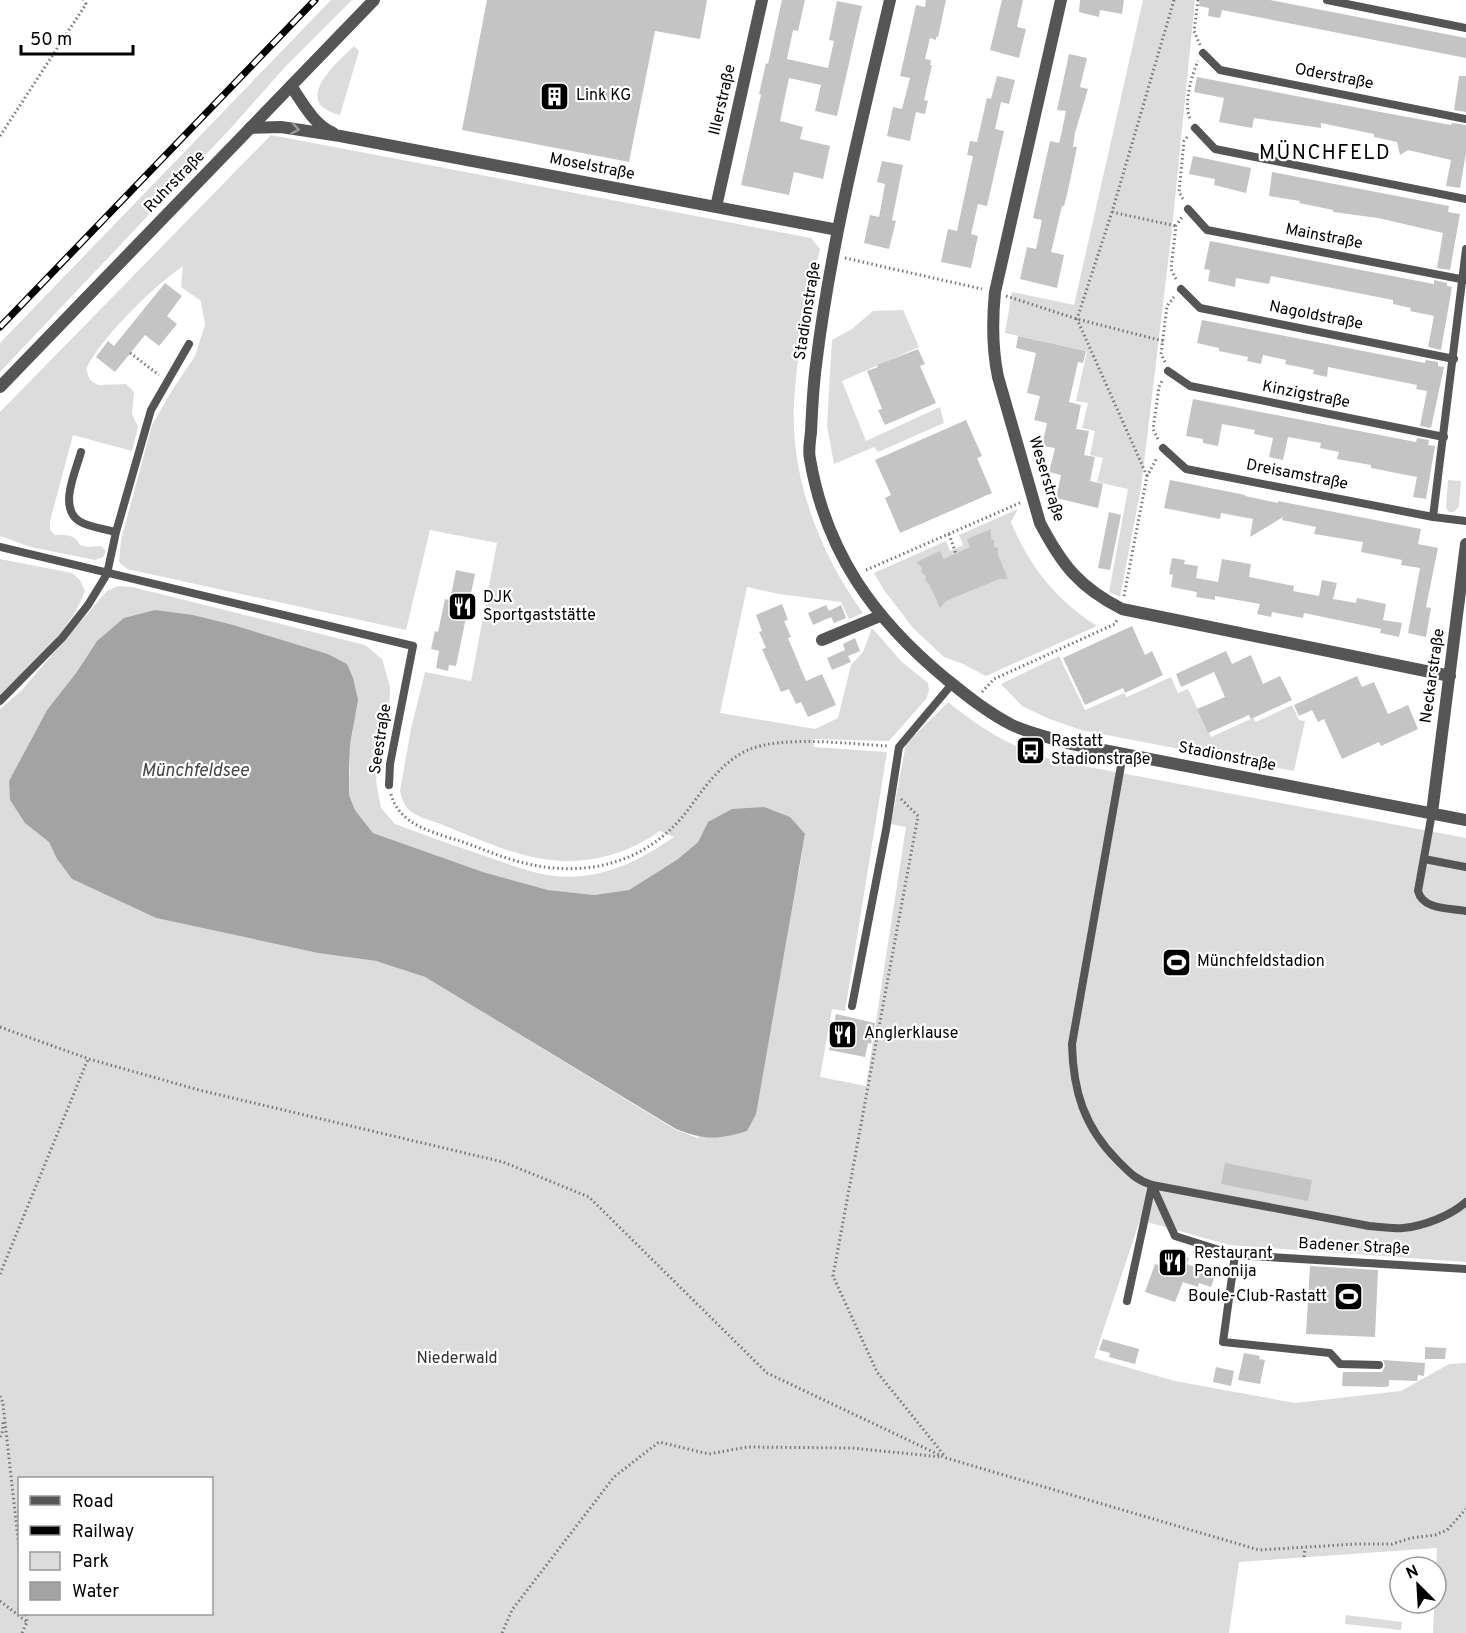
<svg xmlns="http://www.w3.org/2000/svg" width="1466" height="1633" font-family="Overpass,sans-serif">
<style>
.green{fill:#dcdcdc;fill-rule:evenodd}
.water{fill:#a3a3a3}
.building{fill:#c4c4c4}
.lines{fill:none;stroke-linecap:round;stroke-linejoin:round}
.path{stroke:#777;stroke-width:3;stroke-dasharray:1.5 3;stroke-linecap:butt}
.service{stroke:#555;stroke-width:8}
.minor{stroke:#555;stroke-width:12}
.tertiary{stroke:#555;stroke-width:12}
.rail-casing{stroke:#000;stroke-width:7}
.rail{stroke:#fff;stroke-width:4.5;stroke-dasharray:14;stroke-linecap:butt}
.oneway{stroke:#999}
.labels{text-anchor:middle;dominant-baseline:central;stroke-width:4.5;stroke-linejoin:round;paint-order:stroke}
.street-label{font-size:16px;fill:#000;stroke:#fff}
.poi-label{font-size:16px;fill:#000;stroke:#fff;text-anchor:start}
.park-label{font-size:16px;fill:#333;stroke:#fff}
.water-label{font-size:18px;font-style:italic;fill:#444;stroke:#fff}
.quarter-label{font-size:20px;letter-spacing:1.5px;fill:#000;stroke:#fff}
</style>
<rect width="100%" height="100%" fill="#fff"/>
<!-- green -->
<path class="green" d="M331 0H352L285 67 230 129 0 372V343Z
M1143 0H1195L1172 229 1141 488 1120 597 1109 592 1128 489 1097 482 1103 458 1090 455 1095 431 1082 428 1088 403 1076 401 1087 351 1005 333 1012 292 1074 305Z
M354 46 359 51 340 115C290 103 336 63 354 46Z
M271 135 811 238 820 249C808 299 797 350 794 403 790 477 820 554 863 613L849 619 841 602 779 594 747 587 720 713 815 729 838 718 851 665 863 652 872 628 902 662 928 683 929 691 926 699 889 741 813 739 814 747 887 752 845 1011 832 1009 820 1077 866 1086 906 827 891 824 906 744 948 702C980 728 1012 748 1052 760L1466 838V1262L1229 1245 1140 1220 1094 1358 1175 1381 1295 1403 1401 1391 1449 1364 1466 1363V1633H1433L1437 1548 1239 1562 1229 1633H0V709L21 691 107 591 118 586 132 587 365 645 382 659 390 687 389 714 380 747 376 781 381 808 395 824C424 835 453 845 482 855 506 863 529 873 554 876 599 881 638 862 674 837L660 831C634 849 607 859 575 861 529 863 485 842 443 825 433 821 423 819 413 813 405 808 402 800 400 791L411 729 425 672 471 681 497 543 430 530 406 630 127 569 119 562 121 540 152 425 171 392 195 356 205 325 201 301 181 287 183 266C153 287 102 336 86 369L90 380 98 385 126 384 134 392 132 414 138 427 132 451 73 435 50 521V530L55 535C66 535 75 534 80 545L89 547 101 546 106 551 103 557 95 560 31 547 0 536V412ZM193 615 328 654 347 664 353 731 350 745 349 795 355 810 373 833 483 872 548 890 594 895 629 890 678 859 698 842 708 822 805 834 799 872 698 1138 676 1130 425 977 376 961 318 953 156 918 72 879 57 859 49 842 9 781 47 710 76 673 97 641ZM20 1478H212V1614H20Z
M903 310 919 347 842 381 866 441 940 407 944 423 878 452 874 447 834 464 827 426 832 340 852 329 873 311Z
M1448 480 1461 481 1459 506 1454 512H1449L1446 508Z
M1018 509 1011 522C1029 566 1056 600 1097 626L986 676 963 664 944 657 913 628 884 590 874 573 946 541 950 551 963 545 959 535Z
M0 559 72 573 80 580 85 591C70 632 31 665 0 695Z
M1059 656 1085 710 1124 693 1127 697 1171 677 1178 693 1188 689 1211 737 1253 718 1256 722 1292 705 1299 720 1305 721 1294 771 1081 730 1047 718 1022 706 1001 684Z
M1346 1615 1402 1622 1401 1630 1345 1624Z"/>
<!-- water -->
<path class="water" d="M155 610 193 615 233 625 328 654 347 664 353 678 358 700 350 745 349 770V795L355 810 373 833 483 872 548 890 594 895 629 890 678 859 698 842 708 822 732 809 764 807 790 817 805 834 756 1114 747 1131C718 1140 704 1140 676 1129L425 977 376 961 318 953 156 918 72 879 57 859 49 842 25 823 10 800 9 781 47 710 76 673 97 641 124 618Z"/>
<!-- building -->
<path class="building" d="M487 0H707L700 39 655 31 629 162 462 130Z
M782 0H805L798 31 793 30 787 59 828 68 834 41 829 40 837 1 862 6 837 116 815 111 821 85 789 78 780 121 803 127 800 139 830 146 823 179 794 172 789 195 741 185 761 95 759 94 761 85 766 63 768 64Z
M926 0H946L938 37H936V40L930 38 925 59 931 60 930 65H932L924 100 928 101 925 114 916 112 910 141 887 136 893 107 902 109 910 78 900 76 916 5 925 7Z
M1002 0H1023L1017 27 1026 29 1019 58 990 50Z
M1080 0H1124L1122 14 1100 10 1099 17 1079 12Z
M1200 0H1270L1466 38V58L1222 10 1220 18 1208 16 1209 8 1199 6Z
M1069 54 1087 58 1080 87 1088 89 1075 133 1073 147H1077L1067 195 1064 206H1062L1051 252 1064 255 1057 288 1020 279 1027 247 1036 249 1042 220 1033 218 1050 141 1059 143 1062 131 1066 111 1057 110Z
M997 76 1015 80 1009 104 1001 102 995 129 1004 131 987 206 978 204 971 234 978 236 971 268 941 262 948 229 957 231 973 156 967 155 970 141 977 142 987 98 991 99Z
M1459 76H1466V112L1454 110Z
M1197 77 1391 114 1451 125 1452 123 1466 125V153L1460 188 1446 186 1451 160 1408 150 1400 155 1397 142 1374 137V134L1321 123V128L1254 118 1252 128 1219 122 1224 98 1194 92Z
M1193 156 1251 168 1246 193 1214 185 1215 179 1189 174Z
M882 161 903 165 892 220 896 221 889 249 864 243 870 215 879 217 882 201 885 184 877 182Z
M1272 172 1449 206 1448 212 1460 214 1450 270 1437 268 1443 233 1378 218 1333 212V210L1299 203 1300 201 1269 196Z
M1210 241 1434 284V280L1447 283V286L1452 287 1441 350 1428 347 1434 316 1410 311 1411 308 1393 304V300L1271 276 1269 284 1236 278 1235 287 1208 281 1210 270 1204 269Z
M165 283 182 296 167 316 177 324 159 346 145 335 115 372 96 357 108 341 114 346Z
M1202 320 1425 363 1426 360 1438 362V366L1444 367 1431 428 1420 426 1427 391 1416 389 1417 385 1328 367 1327 377 1313 374 1314 370 1285 364 1286 360 1263 355 1261 364 1247 361 1248 357 1219 351V348L1197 343Z
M1018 336 1086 351 1083 363 1078 362 1069 402 1081 405 1076 429 1089 431 1084 455 1095 457 1090 481 1103 484 1098 508 1056 498 1061 475 1049 472 1055 448 1042 446 1047 423 1034 420 1040 396 1027 393 1036 353 1016 348Z
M918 349 925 364 920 366 936 403 885 425 878 410 882 409 867 371 878 367 877 365Z
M1193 399 1416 442 1417 438 1429 440 1428 445 1435 446 1426 499 1413 497 1417 477 1371 468V465L1337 459 1339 452 1320 448 1321 443 1288 437 1283 460 1269 457 1273 438 1254 434 1255 430 1222 424 1218 446 1203 443V439L1186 436Z
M966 420 982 456 977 458 992 493 900 533 885 498 891 495 875 460Z
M1170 480 1245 495V496L1278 503V501L1421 529 1418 544 1438 548 1426 607 1431 608 1426 637 1408 633 1420 568 1401 565 1402 560 1361 552 1363 542 1314 534 1316 527 1282 520 1283 517 1250 537 1253 519 1221 513 1220 519 1164 508Z
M1109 512 1121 515 1110 570 1098 568Z
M991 529V539L994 540V547L998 548V555L1008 579H999L946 601 940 608 929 584 925 580 926 576 921 572 922 568 916 562 940 551 944 559 970 547 967 539Z
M1172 558 1185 560 1184 564 1198 566 1196 578 1218 582 1222 559 1251 564 1249 577 1294 586 1293 591 1319 596 1322 580 1337 583 1333 599 1356 603 1357 598 1386 604 1383 620 1402 623 1399 637 1380 633 1381 629 1304 613 1303 618 1272 612 1271 617 1257 614 1260 604 1215 596V600L1196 597 1197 592 1171 587 1173 575 1169 574Z
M456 570 475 574 456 666 449 665 448 671 436 668 439 651 431 649 435 631 438 632 445 599 450 600Z
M782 604 788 620 784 621 791 637 788 638 806 681 822 674 836 705 808 717 801 702 796 704 789 689 781 692 762 649 766 648 759 632 762 631 756 615Z
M826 605 829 611 841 605 846 618 834 623 831 617 813 625 808 613Z
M1132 626 1145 655 1152 651 1163 675 1125 693 1123 688 1085 705 1063 658Z
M855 638 860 651 848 656 851 662 832 670 827 658 845 650 843 644Z
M1226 651 1232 664 1251 655 1263 684 1280 676 1292 700 1251 719 1249 715 1208 733 1197 709 1225 697 1214 672 1181 687 1176 674Z
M1357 676 1362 687 1374 682 1388 714 1408 705 1418 729 1381 746 1379 742 1342 759 1324 719 1318 722 1312 710 1299 716 1294 705Z
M836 1014 875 1023 871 1044 868 1043 865 1057 829 1050Z
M1225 1163 1312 1180 1308 1201 1221 1184Z
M1171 1252 1189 1258 1187 1264 1215 1275 1211 1287 1199 1283 1198 1287 1183 1282 1175 1302 1145 1292 1155 1264 1165 1268Z
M1310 1266 1378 1270 1375 1337 1306 1334Z
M1103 1339 1139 1349 1135 1364 1109 1357 1110 1353 1099 1350Z
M1425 1347 1446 1348 1445 1359H1425Z
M1244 1353 1260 1356 1259 1359 1265 1360 1260 1384 1238 1380Z
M1383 1360 1425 1363 1424 1376 1418 1375 1417 1381 1389 1380V1386L1385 1387 1342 1386 1343 1372H1382L1385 1366Z
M1216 1367 1234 1371 1231 1386 1213 1382Z"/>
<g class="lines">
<!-- path -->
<path class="path" d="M1198 0 1194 31 1200 45
M1190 118C1183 105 1192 74 1198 61
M0 136 86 4 83 0
M1183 199 1179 192 1184 141 1188 136
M1112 212 1176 226
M845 258 982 289
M1176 279 1171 269 1176 226 1182 217
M1006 296 1077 319 1163 341
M130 353 159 375
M1165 362 1161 354 1167 306 1174 297
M1158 439 1153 429 1159 387 1163 379
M1147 476 1077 319 1112 212 1174 0
M949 534 956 554
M866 570 1022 502
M1124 596 1147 476 1157 458
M982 692 994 679 1115 624 1117 620
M391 794C399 826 436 833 463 842 483 849 503 858 524 863 584 878 644 864 684 815 702 792 719 763 748 750 783 735 850 744 888 746
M901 799 918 816 833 1276 877 1372 944 1455
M0 1027 89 1059 199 1090 503 1162 589 1197 767 1373 946 1458 1259 1550 1356 1544H1392L1411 1538 1435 1535 1447 1530 1466 1509
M0 1274 88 1059
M0 1396 3 1403
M3 1404 20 1557
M0 1437 3 1430V1422
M1304 1557 1305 1548
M0 1601 27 1622
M22 1633 27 1622 26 1614
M502 1633 512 1610 614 1477 659 1442 709 1454 747 1447 852 1448 941 1457"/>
<!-- service -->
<path class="service" d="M1327 0 1466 28
M1203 53 1220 70 1466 119
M1195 128 1215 149 1466 199
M1188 209 1207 230 1466 280
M1466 249 1433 517 1466 521
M1181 289 1200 308 1454 359
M1168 371 1190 386 1444 437
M1163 448 1186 469 1433 517
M81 452C76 471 58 507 79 521 88 527 105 529 116 532
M0 547 413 646 390 764 389 785
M0 701 62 638 88 605 107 574 116 532 151 410 189 344
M1123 754 1072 1044C1073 1091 1084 1127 1118 1161 1130 1173 1136 1180 1152 1185L1369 1226C1380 1227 1392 1229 1403 1228 1424 1226 1450 1216 1466 1202
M1432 813 1418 891C1423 910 1449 908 1466 911
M1424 859 1466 867
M852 1006 886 830 899 747 952 684
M1152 1185 1175 1236 1235 1255
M1127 1301 1152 1185
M1379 1365 1340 1364 1330 1353 1223 1342 1235 1255 1466 1269"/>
<!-- minor -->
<path class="minor" d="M890 0C862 121 831 241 816 365 813 387 812 410 811 432 810 441 808 451 810 459 826 553 874 619 945 678 966 695 988 713 1012 725 1031 734 1052 738 1072 744L1466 820
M1061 0 995 292C992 322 992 348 998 377L1040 523C1062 565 1079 587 1122 609L1450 676
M291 86C303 103 313 124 333 133
M250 128 281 127 340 136 838 230
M716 207 762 0
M822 640 880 616
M1432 813 1466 544"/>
<!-- tertiary -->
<path class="tertiary" d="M0 387 374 0"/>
<defs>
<path id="rail" d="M0 327 315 0"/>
</defs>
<!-- rail casing -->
<use href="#rail" class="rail-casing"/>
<!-- rail -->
<use href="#rail" class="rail"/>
</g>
<!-- one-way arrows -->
<defs><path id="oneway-chevron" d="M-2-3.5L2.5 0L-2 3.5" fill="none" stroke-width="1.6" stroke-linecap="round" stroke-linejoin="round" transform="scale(1.5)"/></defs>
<use class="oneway" href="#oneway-chevron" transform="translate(295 129) rotate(9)"/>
<!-- icons -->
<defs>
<symbol id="building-square" viewBox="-11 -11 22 22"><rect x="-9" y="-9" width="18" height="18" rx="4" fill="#000" stroke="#fff"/><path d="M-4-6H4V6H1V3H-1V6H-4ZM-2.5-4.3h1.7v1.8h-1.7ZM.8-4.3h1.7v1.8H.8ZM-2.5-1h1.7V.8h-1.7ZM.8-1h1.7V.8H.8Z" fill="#fff"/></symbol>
<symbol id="restaurant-square" viewBox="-11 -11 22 22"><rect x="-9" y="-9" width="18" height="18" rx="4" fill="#000" stroke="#fff"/><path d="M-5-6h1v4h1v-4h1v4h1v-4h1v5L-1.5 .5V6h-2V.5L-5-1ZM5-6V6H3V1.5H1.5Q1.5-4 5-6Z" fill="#fff"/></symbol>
<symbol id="bus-square" viewBox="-11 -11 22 22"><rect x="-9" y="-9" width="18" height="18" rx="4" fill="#000" stroke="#fff"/><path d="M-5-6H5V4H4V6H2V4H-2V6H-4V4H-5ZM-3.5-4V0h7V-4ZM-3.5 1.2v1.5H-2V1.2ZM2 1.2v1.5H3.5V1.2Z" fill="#fff"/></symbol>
<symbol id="stadium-square" viewBox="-11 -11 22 22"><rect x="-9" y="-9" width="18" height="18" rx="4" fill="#000" stroke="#fff"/><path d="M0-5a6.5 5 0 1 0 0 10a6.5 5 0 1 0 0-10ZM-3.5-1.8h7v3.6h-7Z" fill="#fff"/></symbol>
</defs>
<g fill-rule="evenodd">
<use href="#building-square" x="538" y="80" width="33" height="33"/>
<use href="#restaurant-square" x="446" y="590" width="33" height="33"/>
<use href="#bus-square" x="1014" y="734" width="33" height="33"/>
<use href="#stadium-square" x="1160" y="946" width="33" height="33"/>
<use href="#restaurant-square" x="826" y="1018" width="33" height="33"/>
<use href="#restaurant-square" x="1156" y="1246" width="33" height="33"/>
<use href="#stadium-square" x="1332" y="1280" width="33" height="33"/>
</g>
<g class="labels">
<!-- street labels -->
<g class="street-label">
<text transform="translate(1334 77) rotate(11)">Oderstraße</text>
<text transform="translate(723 100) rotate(-77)">Illerstraße</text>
<text transform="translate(592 167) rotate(11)">Moselstraße</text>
<text transform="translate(175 182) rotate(-46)">Ruhrstraße</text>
<text transform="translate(1324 237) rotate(11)">Mainstraße</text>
<text transform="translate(808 311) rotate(-81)">Stadionstraße</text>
<text transform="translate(1316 316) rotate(11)">Nagoldstraße</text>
<text transform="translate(1306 395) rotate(11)">Kinzigstraße</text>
<text transform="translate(1297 475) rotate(11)">Dreisamstraße</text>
<text transform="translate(1046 479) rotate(73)">Weserstraße</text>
<text transform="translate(1433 676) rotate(-82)">Neckarstraße</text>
<text transform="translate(381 739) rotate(-81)">Seestraße</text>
<text transform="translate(1227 757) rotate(11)">Stadionstraße</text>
<text transform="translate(1354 1247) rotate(3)">Badener Straße</text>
</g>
<!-- poi labels -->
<g class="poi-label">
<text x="576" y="96">Link KG</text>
<text x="483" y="598">DJK<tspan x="483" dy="18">Sportgaststätte</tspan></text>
<text x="1051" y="742">Rastatt<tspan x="1051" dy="18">Stadionstraße</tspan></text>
<text x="1197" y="962">Münchfeldstadion</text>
<text x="864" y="1034">Anglerklause</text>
<text x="1194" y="1254">Restaurant<tspan x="1194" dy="18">Panonija</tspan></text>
<text x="1327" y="1297" text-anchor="end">Boule-Club-Rastatt</text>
</g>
<!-- park labels -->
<g class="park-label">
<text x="457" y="1359">Niederwald</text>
</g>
<!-- water labels -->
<g class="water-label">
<text x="195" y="771">Münchfeldsee</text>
</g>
<!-- quarter labels -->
<g class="quarter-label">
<text x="1325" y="154">MÜNCHFELD</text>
</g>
</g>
<!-- legend -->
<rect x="18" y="1477" width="195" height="138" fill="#ffffff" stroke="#999999" stroke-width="1.5"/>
<rect x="30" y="1496" width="30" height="9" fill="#555555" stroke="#999999" stroke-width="1.5"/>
<text x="72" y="1507" font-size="18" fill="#000000">Road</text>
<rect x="30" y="1526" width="30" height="9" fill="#000000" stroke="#999999" stroke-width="1.5"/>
<text x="72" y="1537" font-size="18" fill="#000000">Railway</text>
<rect x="30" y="1552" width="30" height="18" fill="#dcdcdc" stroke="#999999" stroke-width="1.5"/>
<text x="72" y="1567" font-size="18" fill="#000000">Park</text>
<rect x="30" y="1582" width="30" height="18" fill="#a3a3a3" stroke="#999999" stroke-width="1.5"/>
<text x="72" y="1597" font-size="18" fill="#000000">Water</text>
<!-- north arrow -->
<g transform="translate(1418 1585) rotate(336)"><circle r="28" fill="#ffffff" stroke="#999999" stroke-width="1.5"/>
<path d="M0-4.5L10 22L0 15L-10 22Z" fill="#000000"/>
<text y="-9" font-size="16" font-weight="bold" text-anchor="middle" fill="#000000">N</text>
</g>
<!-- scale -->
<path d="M21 45v9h112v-9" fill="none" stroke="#000000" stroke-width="3"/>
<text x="30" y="45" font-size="18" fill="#000000" stroke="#ffffff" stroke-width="4.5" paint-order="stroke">50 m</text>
</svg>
